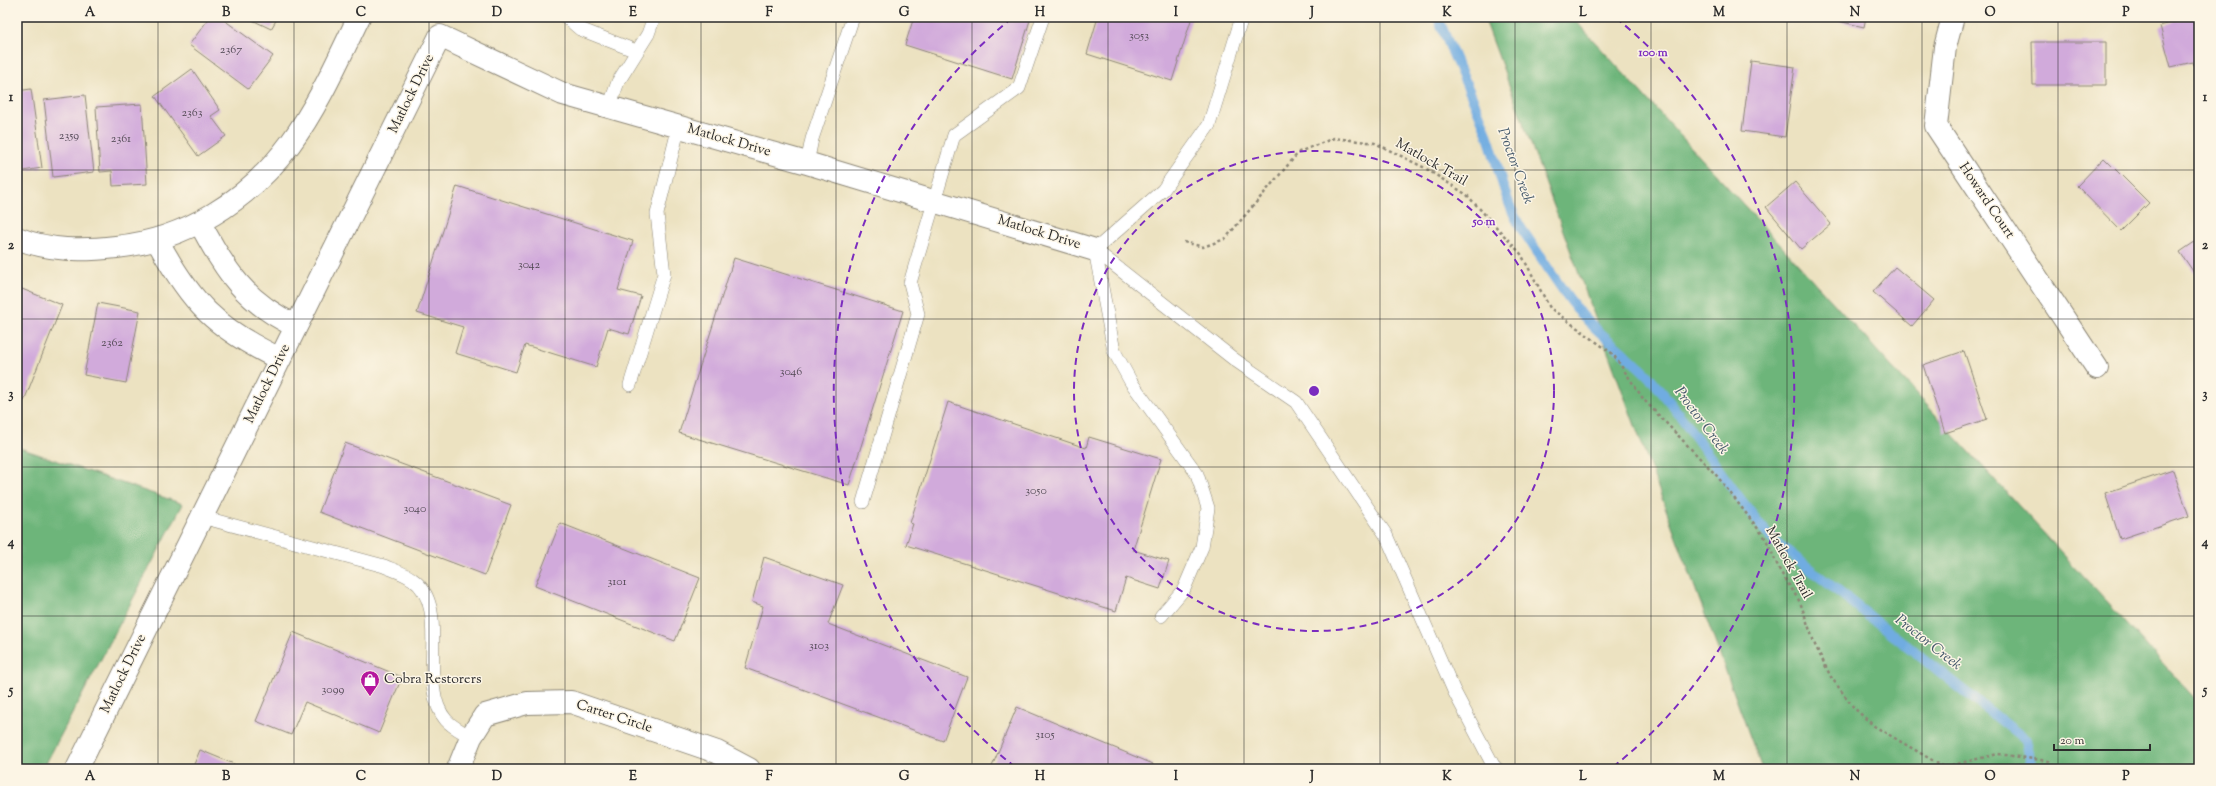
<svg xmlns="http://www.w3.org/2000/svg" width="2216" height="786" font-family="'Sorts Mill Goudy',serif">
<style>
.forest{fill:#6db57a;stroke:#4c7052}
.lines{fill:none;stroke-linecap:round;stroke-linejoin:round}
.stream{stroke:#70ace1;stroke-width:10}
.building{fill:#d1aadb}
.lane-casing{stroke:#8c8676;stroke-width:14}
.street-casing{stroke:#8c8676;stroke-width:24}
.path{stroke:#8c8676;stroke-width:2.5;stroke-dasharray:3 3;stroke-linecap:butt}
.lane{stroke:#fff;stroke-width:13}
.street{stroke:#fff;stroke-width:22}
.grid{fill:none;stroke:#2b2b2b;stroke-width:1;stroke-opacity:0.55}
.ring{fill:none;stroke:#7b2cbf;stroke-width:2;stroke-dasharray:7 5}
.labels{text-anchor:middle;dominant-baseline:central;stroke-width:3;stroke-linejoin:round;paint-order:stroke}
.number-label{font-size:12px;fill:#544b57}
.street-label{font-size:14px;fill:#2b2b2b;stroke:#fcf5e5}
.poi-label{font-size:14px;fill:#2b2b2b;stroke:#fcf5e5;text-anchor:start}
.water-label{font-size:15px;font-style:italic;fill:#43586b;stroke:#fcf5e5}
.centre{fill:#7b2cbf;stroke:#fcf5e5;stroke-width:2}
.ring-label{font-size:12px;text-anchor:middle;font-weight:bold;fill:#7b2cbf;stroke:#fcf5e5;stroke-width:3;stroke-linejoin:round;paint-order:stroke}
.neatline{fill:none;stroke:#2b2b2b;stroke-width:1.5}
.grid-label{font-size:13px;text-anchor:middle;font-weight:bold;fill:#2b2b2b}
</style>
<rect width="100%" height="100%" fill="#fcf5e5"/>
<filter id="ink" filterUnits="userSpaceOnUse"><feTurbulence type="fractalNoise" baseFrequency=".025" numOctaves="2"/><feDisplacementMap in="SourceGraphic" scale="8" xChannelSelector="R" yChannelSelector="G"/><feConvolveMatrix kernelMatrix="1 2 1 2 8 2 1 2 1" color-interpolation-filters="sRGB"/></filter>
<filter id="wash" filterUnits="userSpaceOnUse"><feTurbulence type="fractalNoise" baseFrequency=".012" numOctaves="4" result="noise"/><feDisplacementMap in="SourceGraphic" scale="16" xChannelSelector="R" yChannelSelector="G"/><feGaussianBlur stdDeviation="0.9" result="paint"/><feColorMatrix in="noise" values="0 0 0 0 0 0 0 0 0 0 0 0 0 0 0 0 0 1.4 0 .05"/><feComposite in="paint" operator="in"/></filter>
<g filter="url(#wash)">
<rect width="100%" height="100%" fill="#ece2c1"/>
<!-- forest -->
<path class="forest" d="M1484 17H1572L2199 703V769H1762Z
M17 447 183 504 43 769H17Z"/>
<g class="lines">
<!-- stream -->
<path class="stream" d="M1438 17C1452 55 1470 90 1485 128 1498 162 1503 200 1523 231 1543 259 1560 290 1583 316 1604 339 1632 357 1652 380 1695 431 1729 489 1772 539L2026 740 2032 769"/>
</g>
<g id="blocks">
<!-- building -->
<path class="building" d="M210 17H220L273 56 248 89 189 45Z
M246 17H278L271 29Z
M914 17H1031L1012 79 905 45Z
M1098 17H1192L1172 81 1087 54Z
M1821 17H1866L1864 27Z
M2193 17H2199V74H2197L2193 62 2171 67 2160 26Z
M2032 42H2106V85H2033Z
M1751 61 1795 67 1785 137 1742 131Z
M192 69 220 110 211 116 226 136 198 156 155 96Z
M31 89 42 168 17 172V91Z
M85 95 94 172 53 177 44 100Z
M142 104 147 184 113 186 112 171 100 172 96 107Z
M2104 158 2149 203 2121 231 2077 186Z
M1795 182 1831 224 1801 249 1766 207Z
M457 186 633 241 618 290 641 296 629 334 608 328 596 367 525 345 516 372 455 353 463 327 417 313Z
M2199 239V280L2180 252Z
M734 258 903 311 849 485 679 433Z
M1895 267 1934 300 1912 326 1873 292Z
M17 287 62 305 24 401 17 399Z
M98 303 140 311 126 383 84 375Z
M1964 351 1987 419 1945 433 1923 365Z
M948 402 1086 448 1089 437 1161 459 1133 550 1169 561 1160 589 1126 578 1116 611 906 545 913 524 910 523Z
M345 443 511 505 485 575 319 512Z
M2173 470 2189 516 2120 539 2105 493Z
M560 523 700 578 675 641 535 586Z
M764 557 843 585 828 624 967 677 943 741 745 668 763 606 752 602Z
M293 632 402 677 379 733 305 702 291 735 256 721Z
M1017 707 1153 764 1151 769H991Z
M200 750 234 764 232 769H192Z"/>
</g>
</g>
<g filter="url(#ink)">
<use href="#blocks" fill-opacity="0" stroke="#8c8676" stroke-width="1"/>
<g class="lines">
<defs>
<path id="lane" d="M566 17 580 29 636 51
M609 107 618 82 648 34 654 17
M807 163 812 139 853 17
M1095 250 1235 360 1296 402 1386 535 1454 691 1493 765 1497 769
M1095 250 1114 351 1131 382 1197 474 1208 508 1202 547 1184 589 1161 616
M1095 250 1163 190 1209 125 1242 17
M630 385 664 274 657 214 679 126
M863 502 918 314 910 283 954 135 1019 88 1043 17
M202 517 384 566C393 570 404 573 412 579 453 607 415 684 446 720 452 727 463 732 471 737"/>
<path id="street" d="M1953 17 1945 47 1936 126 2097 368
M200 223C225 271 246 303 296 326
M17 238C49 251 82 251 116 247 185 240 248 201 290 144 318 106 338 60 359 17
M157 240C191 303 215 328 280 359
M77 769 440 36 563 94 807 163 1095 250
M458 769 471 737 485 715 527 703 571 702 717 752 749 769"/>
</defs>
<!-- lane casing -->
<use href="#lane" class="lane-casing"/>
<!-- street casing -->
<use href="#street" class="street-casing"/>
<!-- path -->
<path class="path" d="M1184 242 1203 247 1225 239 1299 152 1334 138 1375 143 1425 168 1467 195 1521 254 1550 308 1613 354 1644 400 1717 476 1766 539 1780 571 1800 602 1815 645 1831 677 1854 708 1874 726 1944 767 1998 754 2048 761 2055 769
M1937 763 1939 769"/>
<!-- lane -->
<use href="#lane" class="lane"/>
<!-- street -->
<use href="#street" class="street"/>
</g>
</g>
<!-- grid -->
<path class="grid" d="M158 17V769M294 17V769M429 17V769M565 17V769M701 17V769M836 17V769M972 17V769M1108 17V769M1244 17V769M1380 17V769M1515 17V769M1651 17V769M1787 17V769M1922 17V769M2058 17V769M17 170H2199M17 319H2199M17 467H2199M17 616H2199"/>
<!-- distance rings -->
<g class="ring">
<circle cx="1314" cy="391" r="240"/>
<path d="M1015 767A480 480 0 0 1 1012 18M1616 18A480 480 0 0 1 1613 767"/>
</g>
<!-- icons -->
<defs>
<symbol id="shop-pin" viewBox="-11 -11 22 30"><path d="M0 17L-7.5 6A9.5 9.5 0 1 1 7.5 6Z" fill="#b5179e" stroke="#fcf5e5"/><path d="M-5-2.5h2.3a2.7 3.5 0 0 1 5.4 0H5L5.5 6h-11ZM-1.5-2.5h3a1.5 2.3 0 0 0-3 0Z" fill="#fff"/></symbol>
</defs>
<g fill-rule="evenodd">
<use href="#shop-pin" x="359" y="669" width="22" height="30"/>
</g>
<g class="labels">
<!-- number labels -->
<g class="number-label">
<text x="1139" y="36">3053</text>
<text x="231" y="50">2367</text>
<text x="192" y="113">2363</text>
<text x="69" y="136">2359</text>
<text x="121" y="139">2361</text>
<text x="529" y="265">3042</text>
<text x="112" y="343">2362</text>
<text x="791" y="372">3046</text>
<text x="1036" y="491">3050</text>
<text x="415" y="509">3040</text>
<text x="617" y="582">3101</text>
<text x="819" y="646">3103</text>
<text x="333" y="690">3099</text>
<text x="1045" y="735">3105</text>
</g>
<!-- street labels -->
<g class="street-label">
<text transform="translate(412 94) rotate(-64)">Matlock Drive</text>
<text transform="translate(729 141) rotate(16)">Matlock Drive</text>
<text transform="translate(1431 163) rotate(30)">Matlock Trail</text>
<text transform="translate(1986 201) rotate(56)">Howard Court</text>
<text transform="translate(1039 233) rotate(17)">Matlock Drive</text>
<text transform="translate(268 384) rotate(-64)">Matlock Drive</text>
<text transform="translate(1788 563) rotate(61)">Matlock Trail</text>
<text transform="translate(124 674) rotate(-64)">Matlock Drive</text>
<text transform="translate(614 717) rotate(18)">Carter Circle</text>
</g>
<!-- poi labels -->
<g class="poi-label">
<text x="384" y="680">Cobra Restorers</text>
</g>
<!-- water labels -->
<g class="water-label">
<text transform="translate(1515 166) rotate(70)">Proctor Creek</text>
<text transform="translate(1701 421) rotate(53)">Proctor Creek</text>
<text transform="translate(1928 643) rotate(38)">Proctor Creek</text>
</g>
</g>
<circle cx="1314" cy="391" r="6" class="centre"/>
<g class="ring-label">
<text x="1653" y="56">100 m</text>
<text x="1484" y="225">50 m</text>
</g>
<!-- margin -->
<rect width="2216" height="786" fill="none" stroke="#fcf5e5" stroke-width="44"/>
<!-- scale -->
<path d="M2054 744v6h96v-6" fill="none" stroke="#2b2b2b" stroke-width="2"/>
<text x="2060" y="744" font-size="12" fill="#2b2b2b" stroke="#fcf5e5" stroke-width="3" paint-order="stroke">20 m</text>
<rect x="22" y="22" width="2172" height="742" class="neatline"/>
<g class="grid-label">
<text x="90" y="16">A</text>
<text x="226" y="16">B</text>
<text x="361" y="16">C</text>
<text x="497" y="16">D</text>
<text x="633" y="16">E</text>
<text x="769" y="16">F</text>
<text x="904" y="16">G</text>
<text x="1040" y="16">H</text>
<text x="1176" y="16">I</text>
<text x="1312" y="16">J</text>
<text x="1447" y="16">K</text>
<text x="1583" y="16">L</text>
<text x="1719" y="16">M</text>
<text x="1855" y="16">N</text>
<text x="1990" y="16">O</text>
<text x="2126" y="16">P</text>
<text x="11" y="101">1</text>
<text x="2205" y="101">1</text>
<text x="11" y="249">2</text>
<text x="2205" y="249">2</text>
<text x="11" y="398">3</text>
<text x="2205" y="398">3</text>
<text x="11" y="546">4</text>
<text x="2205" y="546">4</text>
<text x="11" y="694">5</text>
<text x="2205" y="694">5</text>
<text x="90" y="780">A</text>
<text x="226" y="780">B</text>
<text x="361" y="780">C</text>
<text x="497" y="780">D</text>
<text x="633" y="780">E</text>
<text x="769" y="780">F</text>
<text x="904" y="780">G</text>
<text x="1040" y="780">H</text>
<text x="1176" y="780">I</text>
<text x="1312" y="780">J</text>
<text x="1447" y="780">K</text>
<text x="1583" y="780">L</text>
<text x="1719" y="780">M</text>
<text x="1855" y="780">N</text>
<text x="1990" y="780">O</text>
<text x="2126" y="780">P</text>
</g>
</svg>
